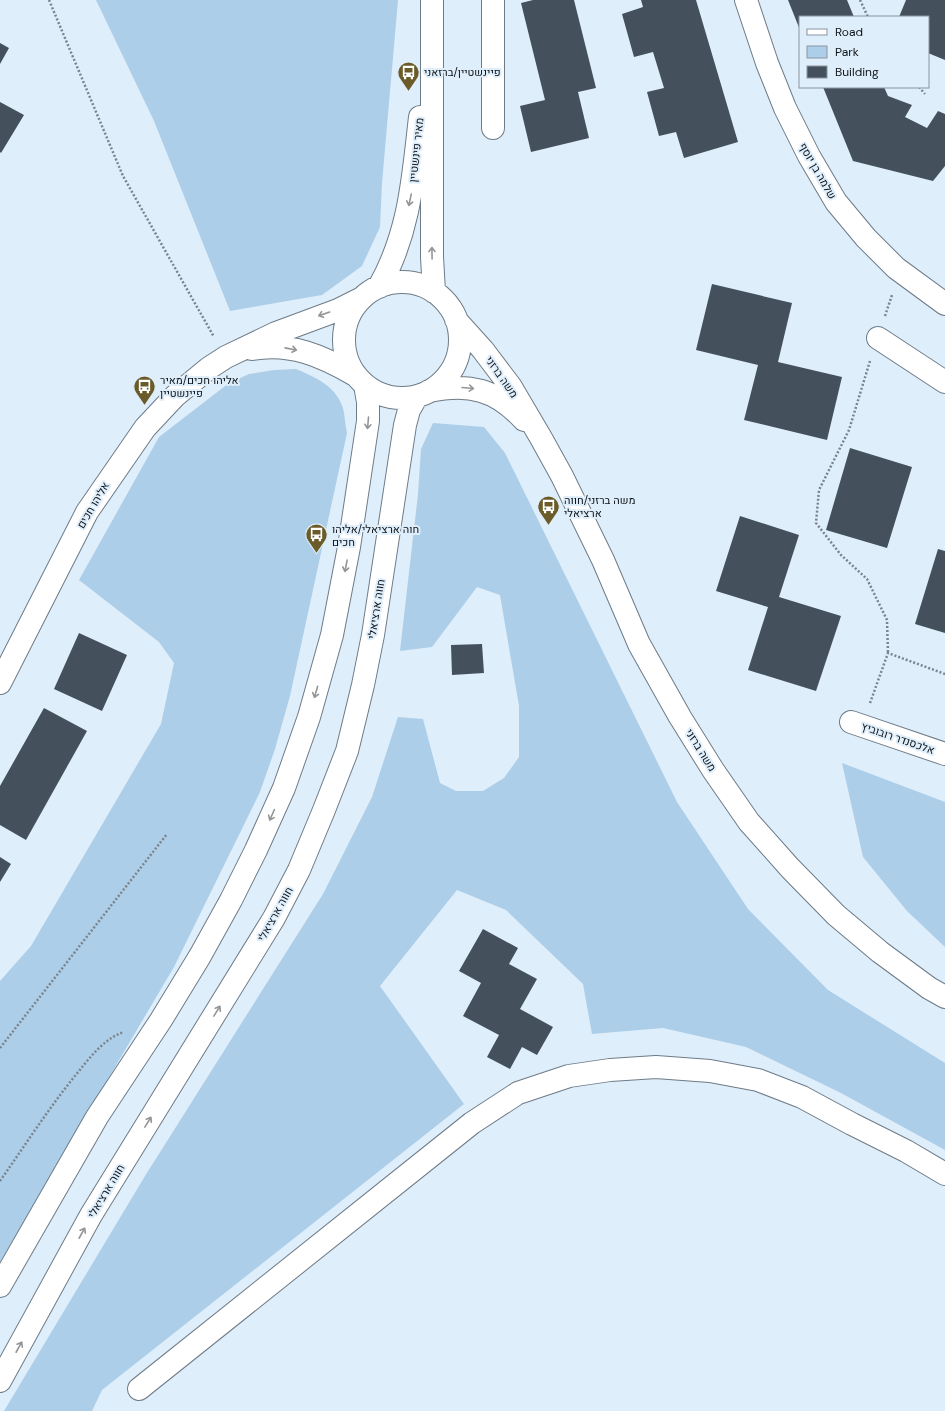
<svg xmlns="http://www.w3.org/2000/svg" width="945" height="1411" font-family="'DM Sans',Heebo,sans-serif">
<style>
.green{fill:#adcee8}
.building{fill:#44515c}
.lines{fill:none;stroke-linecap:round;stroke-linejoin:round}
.minor-casing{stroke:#6d7b87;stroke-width:24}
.path{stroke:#7a848d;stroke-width:2.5;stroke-dasharray:2 2;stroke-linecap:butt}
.minor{stroke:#fff;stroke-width:22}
.oneway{stroke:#939597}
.labels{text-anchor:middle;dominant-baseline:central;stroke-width:4;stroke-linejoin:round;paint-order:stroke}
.poi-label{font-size:11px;fill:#0e1318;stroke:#dfeefb;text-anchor:start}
.street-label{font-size:11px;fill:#0e1318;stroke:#dfeefb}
</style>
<rect width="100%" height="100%" fill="#dfeefb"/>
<!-- green -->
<path class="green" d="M96 0H398L382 183 380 227 362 266 322 295 230 311 154 121Z
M296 369C315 377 336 386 343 408 345 416 345 425 347 433L290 696 275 749 260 792 174 967 0 1262V981L31 946 161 724 174 663 159 642 79 580 159 437 229 383 249 374 274 370Z
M433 423 484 427 505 453 677 802 748 909 828 990 945 1063V1150L841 1093 746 1047 663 1028 592 1034 583 984 506 910 457 890 380 986 464 1104 102 1390 92 1411H4L145 1176 323 894 372 797 398 717 423 719 440 783 456 791H483L504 778 519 757V706L500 595 477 587 432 647 400 651 418 494 421 449Z
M842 763 945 802V947L907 911 863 857Z"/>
<!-- building -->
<path class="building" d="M533 0H574L596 88 578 92 589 138 531 152 520 106 545 100 521 3Z
M641 0H696L738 142 684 158 676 132 659 136 647 92 664 88 653 52 634 57 622 14 643 7Z
M788 0H847L854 17H800V30Z
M906 0H945V60L928 53V17H899Z
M0 43 9 48 0 64Z
M823 87H884L888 96 912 105 905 117 927 128 938 111 945 114V166L933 181 853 161Z
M0 102 24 115 1 153 0 152Z
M712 284 792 303 778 362 842 377 827 440 744 420 758 365 696 350Z
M850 448 912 467 887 548 826 530Z
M740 516 799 535 779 597 841 616 816 691 748 670 768 607 716 591Z
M938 549 945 551V633L915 624Z
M79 633 127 655 102 711 54 689Z
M482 644 484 673 452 675 451 645Z
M44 708 87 731 26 840 0 825V786Z
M0 857 11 864 0 882Z
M483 929 518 948 509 964 537 979 520 1009 553 1027 537 1055 522 1047 510 1069 487 1057 499 1035 463 1016 481 983 459 971Z"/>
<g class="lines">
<defs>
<path id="minor" d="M432 0V257L434 292
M493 0V128
M746 0 767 63 785 108 809 156 836 202 866 238 896 268 945 304
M344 340a58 58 0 1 1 116 0a58 58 0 1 1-116 0Z
M379 287C410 232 413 178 420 117
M456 320 483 350 511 387 541 438 562 476 603 560 639 644 680 717 713 770 749 822 790 868 836 915 880 952 929 988 945 997
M878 338 945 382
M252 349C291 342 322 356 355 375
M429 391C469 383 496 389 524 420
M0 683 87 512 145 428 175 396 209 368 226 357 276 333 338 310 360 299
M851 722 945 754
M0 1286 97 1117 161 1020 200 956 231 900 256 850 284 788 309 717 332 635 349 547 368 421V402L365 385
M0 1381 91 1215 274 918 299 870 324 810 347 751 363 685 373 635 405 425 409 410 417 396
M139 1389 472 1123 518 1093 569 1076 610 1070 656 1067 710 1071 758 1080 802 1097 852 1124 906 1151 945 1174"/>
</defs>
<!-- minor casing -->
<use href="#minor" class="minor-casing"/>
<!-- path -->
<path class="path" d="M49 0 123 176 214 337
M860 0 868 17
M919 87 925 94
M885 316 892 295
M870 361 849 430 819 490 816 523 841 555 867 579 887 620 888 653
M870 703 888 653 945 674
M0 1048 167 834
M0 1181C26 1144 50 1106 79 1071 91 1056 105 1038 124 1032"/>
<!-- minor -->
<use href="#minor" class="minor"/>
</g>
<!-- one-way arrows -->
<defs><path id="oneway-shaft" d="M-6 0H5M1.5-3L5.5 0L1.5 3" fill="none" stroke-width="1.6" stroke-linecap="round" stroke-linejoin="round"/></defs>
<g class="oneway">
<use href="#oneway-shaft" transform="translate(410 200) rotate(102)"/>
<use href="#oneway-shaft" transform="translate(432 253) rotate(-91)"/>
<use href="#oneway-shaft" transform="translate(324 314) rotate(161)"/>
<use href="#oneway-shaft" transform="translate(291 349) rotate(11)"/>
<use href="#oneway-shaft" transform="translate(468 388) rotate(5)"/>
<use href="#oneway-shaft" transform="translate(368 423) rotate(95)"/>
<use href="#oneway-shaft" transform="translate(346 566) rotate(101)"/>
<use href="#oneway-shaft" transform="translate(316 692) rotate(106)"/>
<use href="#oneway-shaft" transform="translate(272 815) rotate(114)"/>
<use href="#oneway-shaft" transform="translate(217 1011) rotate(-58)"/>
<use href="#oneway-shaft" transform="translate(148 1122) rotate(-58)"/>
<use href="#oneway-shaft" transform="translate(82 1233) rotate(-61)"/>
<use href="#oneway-shaft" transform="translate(19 1347) rotate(-61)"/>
</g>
<!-- icons -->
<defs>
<symbol id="bus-pin" viewBox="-11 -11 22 30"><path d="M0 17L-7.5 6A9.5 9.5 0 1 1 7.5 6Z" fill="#6a5b28" stroke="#dfeefb"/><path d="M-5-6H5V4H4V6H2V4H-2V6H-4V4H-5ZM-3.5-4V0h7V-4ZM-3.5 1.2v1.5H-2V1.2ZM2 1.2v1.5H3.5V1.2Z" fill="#fff"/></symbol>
</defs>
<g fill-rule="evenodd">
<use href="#bus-pin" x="396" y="60" width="25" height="34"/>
<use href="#bus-pin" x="132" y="374" width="25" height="34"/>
<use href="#bus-pin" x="536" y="494" width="25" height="34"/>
<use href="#bus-pin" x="304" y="522" width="25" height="34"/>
</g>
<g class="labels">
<!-- poi labels -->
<g class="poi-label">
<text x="424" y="72">פיינשטיין/ברזאני</text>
<text x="160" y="380">אליהו חכים/מאיר<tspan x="160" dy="13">פיינשטיין</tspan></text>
<text x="564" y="500">משה ברזני/חווה<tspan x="564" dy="13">ארציאלי</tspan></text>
<text x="332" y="529">חוה ארציאלי/אליהו<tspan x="332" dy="13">חכים</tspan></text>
</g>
<!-- street labels -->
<g class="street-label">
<text transform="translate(416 150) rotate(-84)">מאיר פינשטיין</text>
<text transform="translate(818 171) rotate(60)">שלמה בן יוסף</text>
<text transform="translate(502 377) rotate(55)">משה ברזני</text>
<text transform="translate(93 505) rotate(-59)">אליהו חכים</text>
<text transform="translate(376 609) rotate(-81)">חווה ארציאלי</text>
<text transform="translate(898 738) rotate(19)">אלכסנדר רובוביץ</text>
<text transform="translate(701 750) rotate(58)">משה ברזני</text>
<text transform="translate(275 914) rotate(-61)">חווה ארציאלי</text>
<text transform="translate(106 1191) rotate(-59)">חווה ארציאלי</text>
</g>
</g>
<!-- legend -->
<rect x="799" y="16" width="130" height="72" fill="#dfeefb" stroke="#8b96a0"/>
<rect x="807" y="29" width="20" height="6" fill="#ffffff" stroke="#8b96a0"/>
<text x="835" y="36" font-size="12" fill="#0e1318">Road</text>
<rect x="807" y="46" width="20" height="12" fill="#adcee8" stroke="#8b96a0"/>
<text x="835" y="56" font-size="12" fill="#0e1318">Park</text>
<rect x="807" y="66" width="20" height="12" fill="#44515c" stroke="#8b96a0"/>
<text x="835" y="76" font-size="12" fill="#0e1318">Building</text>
</svg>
